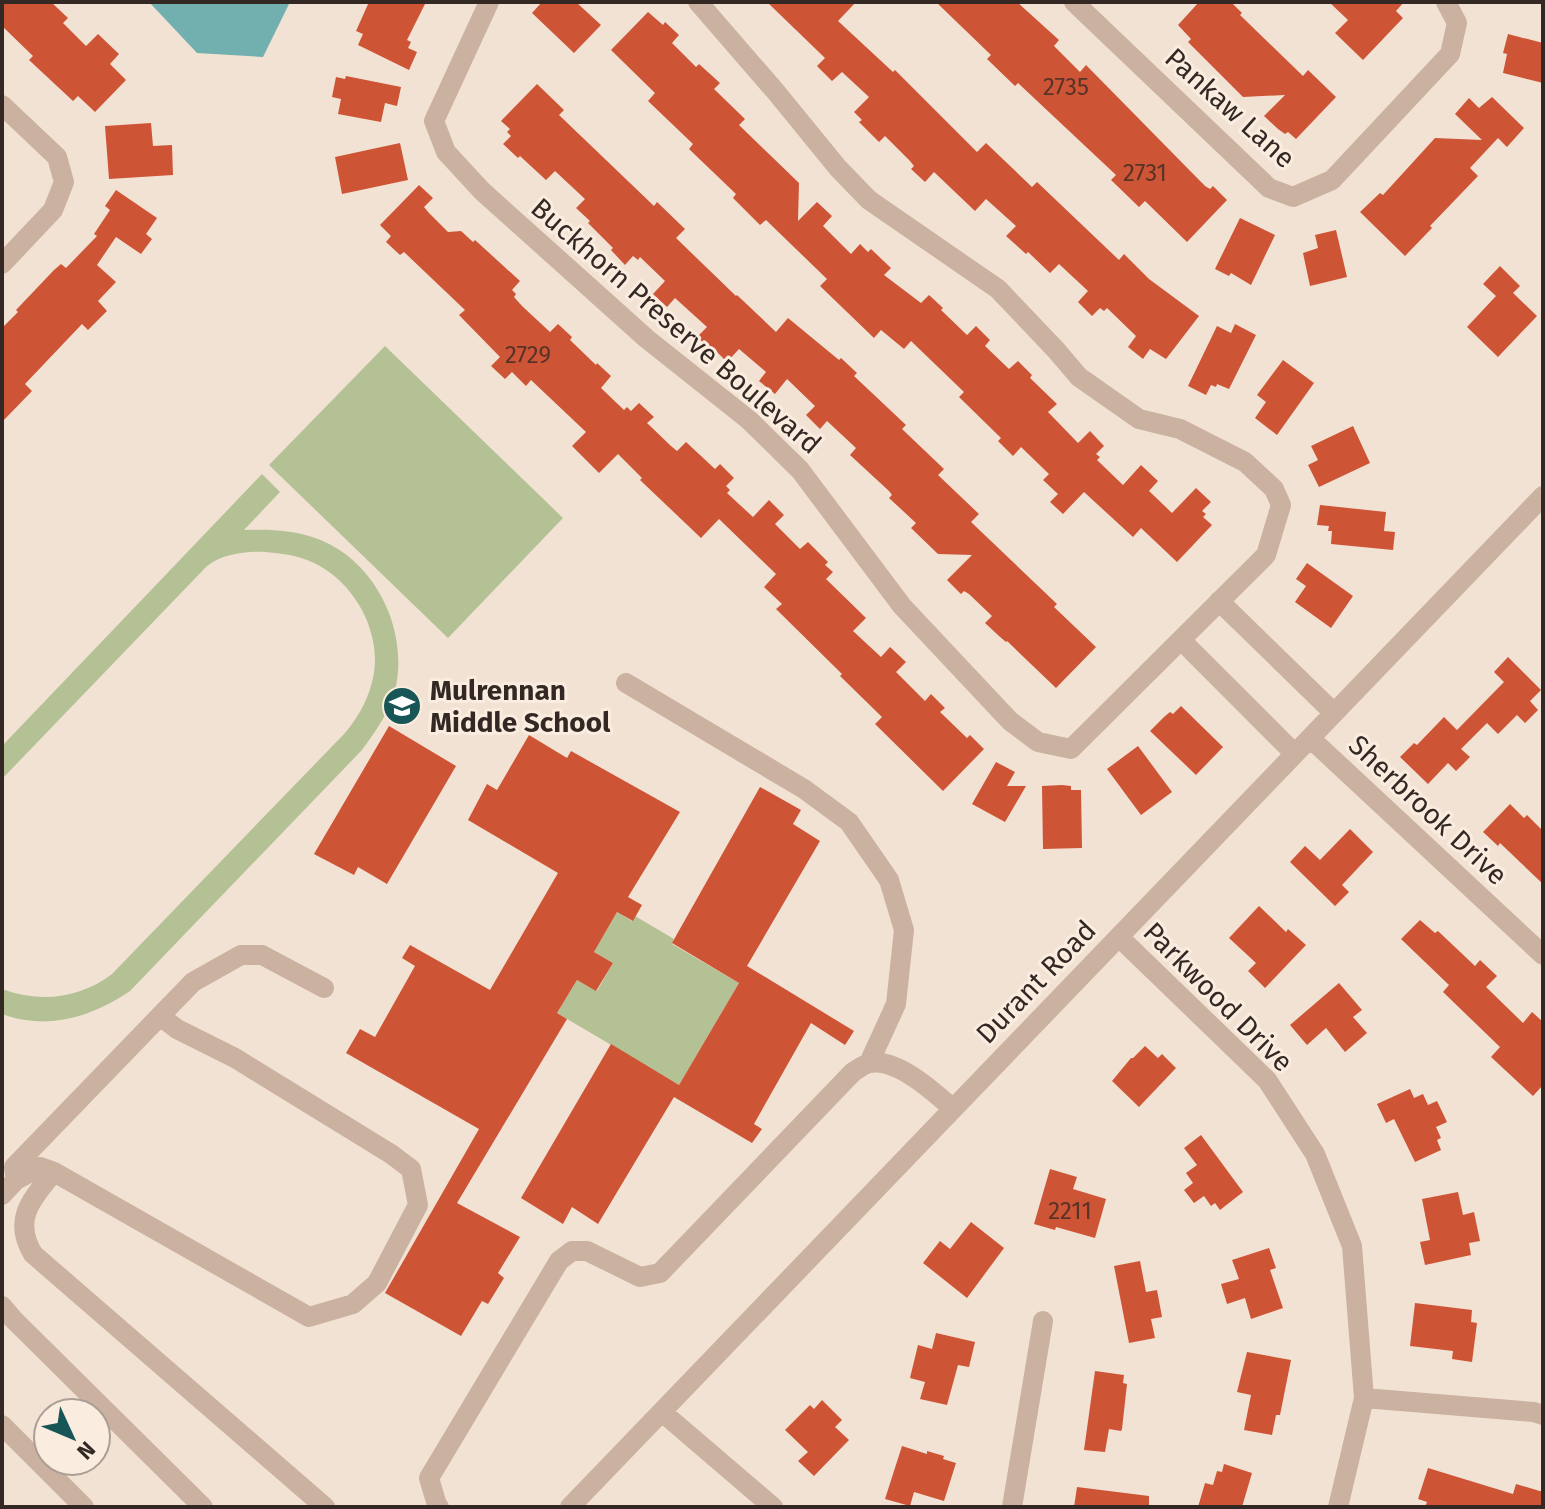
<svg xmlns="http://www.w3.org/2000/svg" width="1545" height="1509" font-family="'Fira Sans',sans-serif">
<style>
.green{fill:#b4c194}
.water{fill:#72b0b0}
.building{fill:#ce5436}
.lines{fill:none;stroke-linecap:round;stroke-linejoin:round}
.minor{stroke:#cab1a0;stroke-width:20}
.labels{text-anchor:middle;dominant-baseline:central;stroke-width:6;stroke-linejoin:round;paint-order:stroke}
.number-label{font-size:24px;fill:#5a3328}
.street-label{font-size:28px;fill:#332824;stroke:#faede0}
.poi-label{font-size:28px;font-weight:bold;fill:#332824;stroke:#faede0;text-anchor:start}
</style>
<rect width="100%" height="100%" fill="#f2e2d4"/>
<!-- green -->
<path class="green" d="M385 346 563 518 448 638 269 465Z
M262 474 280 492 244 530C270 529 298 530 323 541 378 565 409 633 395 691 389 713 375 732 362 750L130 991C92 1017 47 1031 2 1014V989C40 1003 79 999 112 974L345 733C360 715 370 696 374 673 381 627 350 576 307 560 294 555 279 553 265 552 246 551 222 554 207 566L2 779V746Z
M617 912 632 921 635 916 674 939 672 944 739 983 679 1085 557 1013 577 980 597 991 613 963 594 952Z"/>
<!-- water -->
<path class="water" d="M149 2H290L263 57 197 53Z"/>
<!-- building -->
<path class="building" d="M2 2H51L68 18 63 23 86 46 98 34 119 54 110 64 126 80 95 112 78 96 73 101 29 60 33 56 2 26Z
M369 2H426L407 40 411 42 408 48 417 52 409 70 358 45 363 34 356 31Z
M542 2H576L601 25 574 53 532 13Z
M767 2H856L838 21 893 72 895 70 977 152 986 143 1032 187 1037 182 1119 260 1124 254 1149 279 1199 316 1166 359 1150 349 1143 359 1128 347 1136 336 1107 308 1104 311 1100 308 1092 316 1078 302 1088 291 1059 264 1050 273 1028 252 1026 254 1006 236 1016 226 986 199 975 211 934 172 925 182 911 169 914 166 910 161 885 136 879 142 859 122 862 120 854 112 869 97 842 72 832 81 817 66 825 58Z
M936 2H1017L1059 40 1054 46 1080 72 1086 65 1205 186 1210 189 1213 186 1227 200 1187 242 1145 201 1139 207 1111 180 1116 175 1018 83 1015 86 987 59 991 55Z
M1199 2H1231L1242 13 1240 15 1303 76 1308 70 1336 97 1296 139 1288 132 1285 134 1278 129 1264 116 1285 95 1243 97 1188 42 1191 39 1178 25Z
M1329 2H1404L1396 11 1403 18 1363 60 1335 33 1348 20Z
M648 12 663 25 665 22 679 35 672 43 696 67 699 64 720 83 714 89 745 119 739 125 799 183 798 221 817 202 832 216 823 226 851 254 860 244 868 252 871 249 891 268 884 275 921 303 929 295 943 308 941 310 967 335 976 326 990 340 985 346 1009 369 1018 361 1032 375 1030 378 1057 404 1048 412 1078 443 1090 431 1104 446 1096 454 1100 457 1097 460 1123 485 1141 465 1158 481 1149 491 1172 513 1196 488 1211 502 1202 511 1206 514 1203 517 1212 525 1177 562 1141 528 1133 537 1084 492 1063 514 1050 502 1058 494 1043 480 1049 474 1021 447 1013 456 998 441 1001 438 959 397 964 392 911 341 904 349 881 330 874 338 820 286 827 279 766 220 760 225 733 198 736 194 689 149 693 144 648 101 655 93 611 50Z
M1508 34 1543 43V83L1503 73 1507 54 1503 53Z
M346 76 401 87 397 106 385 103 381 122 338 114 341 99 332 97 336 77 345 79Z
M537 84 564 110 559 115 654 206 657 202 685 229 676 238 736 296 737 295 776 332 788 318 839 360 841 358 857 373 854 376 906 425 902 429 944 469 938 475 979 514 971 522 1057 604 1054 607 1096 647 1056 688 1007 641 1006 642 999 636 985 623 992 616 969 594 964 591 961 594 947 580 972 555 938 554 911 528 916 523 889 498 892 495 889 491 850 455 856 448 827 421 820 429 806 415 815 406 787 379 775 394 759 381 766 372 739 349 727 362 713 348 711 350 697 337 707 327 675 298 667 307 653 294 665 281 640 257 638 260 633 256 625 265 611 250 613 248 588 223 590 221 576 208 585 199 555 171 546 180 520 156 518 158 503 144 511 136 507 132 510 129 501 121Z
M1492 97 1524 128 1507 147 1498 138 1470 168 1478 176 1430 226 1432 228 1405 256 1360 212 1380 193 1383 195 1435 138 1482 140 1455 114 1469 98 1479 108Z
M151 123 153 146 172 145 173 175 109 179 105 126Z
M400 143 408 180 342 194 335 157Z
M419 185 433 198 424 207 429 213 448 232 461 231 473 242 475 240 520 281 512 290 516 294 514 297 522 306 550 332 558 324 572 337 570 340 596 365 597 363 611 376 601 388 624 410 627 407 631 411 639 403 654 417 647 423 671 446 677 451 686 442 715 469 720 464 734 478 726 486 730 490 727 493 753 517 769 500 784 515 775 524 800 549 808 542 828 562 825 565 833 572 826 579 866 618 853 631 881 657 890 647 906 662 896 672 925 701 931 694 945 708 940 712 967 738 970 735 984 749 943 791 875 724 882 717 840 676 842 674 776 609 782 604 764 587 776 574 719 519 701 538 640 480 642 478 618 454 599 473 572 446 586 432 531 380 526 386 512 372 505 379 491 366 500 357 459 315 465 310 404 252 400 255 386 242 391 236 380 225Z
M116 190 157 218 146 234 152 239 141 254 116 237 97 265 116 282 98 301 107 311 88 330 82 324 25 384 32 391 2 422V328L18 312 16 310 54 270 61 264 66 268 97 236 94 234 110 210 105 206Z
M1240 218 1275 235 1251 285 1231 273 1229 276 1215 269Z
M1336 230 1347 277 1310 286 1303 253 1318 248 1315 235Z
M1500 266 1520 286 1513 293 1537 316 1498 357 1467 327 1496 296 1483 284Z
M1235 324 1256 335 1229 389 1217 384 1216 387 1211 385 1206 395 1188 386 1217 326 1231 333Z
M1283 360 1314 383 1277 435 1255 418 1266 402 1257 395Z
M1353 426 1370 463 1319 487 1308 465 1318 460 1311 446Z
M1320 505 1386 512 1384 531 1395 532 1393 550 1331 544 1332 531H1328L1329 526 1317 525Z
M1307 563 1353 596 1331 628 1295 602 1306 586 1296 579Z
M1508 657 1541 690 1530 701 1538 710 1525 723 1517 715 1498 734 1487 723 1461 749 1470 757 1456 771 1448 763 1428 784 1400 757 1414 743 1417 745 1444 717 1457 730 1504 682 1494 672Z
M1181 706 1223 747 1196 775 1150 731 1164 717 1170 712 1173 714Z
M389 726 456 766 387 884 358 867 354 875 314 854Z
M529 735 567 758 571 751 680 812 628 897 642 905 633 921 617 912 594 952 613 963 596 991 577 980 557 1013 567 1019 457 1203 520 1237 498 1273 504 1278 488 1304 482 1301 461 1336 385 1293 479 1129 346 1053 360 1029 375 1037 415 966 402 958 410 945 490 990 558 873 468 820 487 784 497 790Z
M1138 746 1172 792 1141 815 1107 769Z
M996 762 1015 772 1007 786H1026L1005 822 972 804Z
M1062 785 1071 786V790H1081L1082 848 1043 849 1042 786Z
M760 787 801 810 793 824 820 841 747 966 854 1031 845 1045 811 1023 754 1124 762 1129 752 1143 674 1097 598 1224 572 1207 563 1224 521 1198 611 1044 679 1085 739 983 672 943Z
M1510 804 1524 818 1527 815 1543 831V884L1500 843 1498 846 1483 832Z
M1350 829 1373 852 1342 885 1349 892 1335 906 1290 862 1305 846 1320 860Z
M1259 906 1286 932 1288 929 1306 945 1265 988 1248 971 1256 963 1229 938Z
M1420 920 1435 933 1438 931 1475 966 1480 960 1497 976 1486 987 1523 1023 1532 1012 1543 1022V1085L1533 1096 1491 1057 1500 1047 1443 992 1449 985 1401 939Z
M1339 983 1362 1010 1353 1017 1367 1033 1345 1052 1326 1028 1307 1045 1290 1025Z
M1145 1046 1158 1058 1162 1054 1176 1068 1139 1107 1112 1081 1131 1058H1133Z
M1410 1089 1414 1098 1423 1094 1428 1105 1437 1101 1447 1122 1436 1127 1441 1138 1437 1140 1441 1150 1415 1162 1394 1119 1386 1123 1377 1104Z
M1201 1135 1243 1192 1220 1210 1215 1203 1211 1206 1204 1196 1194 1203 1184 1190 1193 1183 1186 1173 1197 1165 1184 1148Z
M1050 1169 1077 1177 1073 1189 1106 1199 1095 1238 1056 1227 1055 1230 1034 1224Z
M1458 1192 1463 1215 1474 1212 1480 1241 1469 1243 1471 1255 1425 1265 1420 1242 1430 1240 1422 1199Z
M971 1222 1004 1248 967 1298 923 1263 940 1241 950 1249Z
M1269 1248 1276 1268 1270 1270 1283 1308 1251 1319 1245 1298 1227 1304 1221 1284 1239 1279 1232 1260Z
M1140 1261 1146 1292 1157 1290 1162 1317 1151 1319 1155 1338 1129 1343 1114 1266Z
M1415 1303 1472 1310 1471 1322 1477 1323 1472 1362 1452 1359 1453 1351 1410 1346Z
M936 1333 975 1342 969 1367 958 1365 947 1405 920 1399 925 1382 910 1378 918 1345 932 1349Z
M1247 1352 1291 1360 1280 1415H1276L1272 1435 1244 1430 1251 1395 1237 1392Z
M1095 1371 1124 1375 1123 1383 1127 1384 1122 1429 1121 1431 1109 1429 1105 1452 1084 1450Z
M822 1400 842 1420 835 1427 849 1440 814 1476 798 1461 808 1452 785 1430 810 1405 814 1409Z
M902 1446 927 1454V1451L944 1456 943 1459 956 1463 944 1501 914 1492 910 1506 885 1499Z
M1224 1464 1252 1473 1242 1507H1198L1205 1483 1213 1485 1217 1471 1222 1472Z
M1428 1468 1513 1494 1516 1484 1543 1492V1507H1425L1427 1502 1418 1499Z
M1077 1487 1149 1496V1507H1074Z"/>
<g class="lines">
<!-- minor -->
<path class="minor" d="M489 2 434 121 446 152 482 191 647 339 749 420 800 470 902 606 1010 721 1038 742 1071 749 1266 555 1281 505 1274 489 1245 462 1180 429 1139 419 1079 377 1056 350 998 289 869 200 838 168 776 92 698 2
M1074 2 1269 188 1293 197 1332 180 1450 54 1457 23 1446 2
M2 105 57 157 64 182 53 210 2 264
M1219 601 1334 713
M1181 640 1295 754
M626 683 804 789 849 822 889 880 904 930 896 1004 869 1063
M1310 738 1543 955
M1119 937 1267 1080 1315 1154 1352 1246 1364 1398 1338 1507
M160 1016 193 982 241 955H262L324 988
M54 1172C32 1199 12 1219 33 1254L325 1507
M2 1195 16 1180 40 1167 54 1172 309 1317 353 1304 377 1283 418 1205 411 1169 391 1154 235 1058 177 1029 160 1016 14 1167 16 1180
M2 1306 13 1319 203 1507
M1364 1398 1534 1412 1543 1415
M662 1412 773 1507
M2 1425 84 1507
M439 1507 437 1505 429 1478 559 1261 572 1251H587L640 1277 660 1273 853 1072C857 1070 864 1064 870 1063 897 1058 934 1092 953 1109
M570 1507 1543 496
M1012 1507 1043 1321"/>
</g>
<!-- icons -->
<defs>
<symbol id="school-disc" viewBox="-11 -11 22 22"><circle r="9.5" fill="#175556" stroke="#faede0"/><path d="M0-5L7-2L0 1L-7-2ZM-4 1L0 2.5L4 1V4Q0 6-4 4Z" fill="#fff"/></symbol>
</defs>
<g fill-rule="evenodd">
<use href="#school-disc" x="380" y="684" width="44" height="44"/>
</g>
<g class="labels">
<!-- number labels -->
<g class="number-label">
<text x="1066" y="87">2735</text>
<text x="1145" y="173">2731</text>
<text x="528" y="355">2729</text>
<text x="1070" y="1211">2211</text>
</g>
<!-- street labels -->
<g class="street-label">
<text transform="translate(1230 108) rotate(42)">Pankaw Lane</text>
<text transform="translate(676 326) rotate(41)">Buckhorn Preserve Boulevard</text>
<text transform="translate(1428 810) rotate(43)">Sherbrook Drive</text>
<text transform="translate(1036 982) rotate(-46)">Durant Road</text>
<text transform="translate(1218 997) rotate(45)">Parkwood Drive</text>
</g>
<!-- poi labels -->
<g class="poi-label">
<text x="430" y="690">Mulrennan<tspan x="430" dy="32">Middle School</tspan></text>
</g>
</g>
<!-- border -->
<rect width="1545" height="1509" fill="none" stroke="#332824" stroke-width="8"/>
<!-- north arrow -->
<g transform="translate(72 1437) rotate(134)"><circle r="38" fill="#faede0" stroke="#aa9e95" stroke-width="2"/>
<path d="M0-6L14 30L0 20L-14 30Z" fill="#175556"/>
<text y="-12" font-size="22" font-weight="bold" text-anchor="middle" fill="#332824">N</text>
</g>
</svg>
